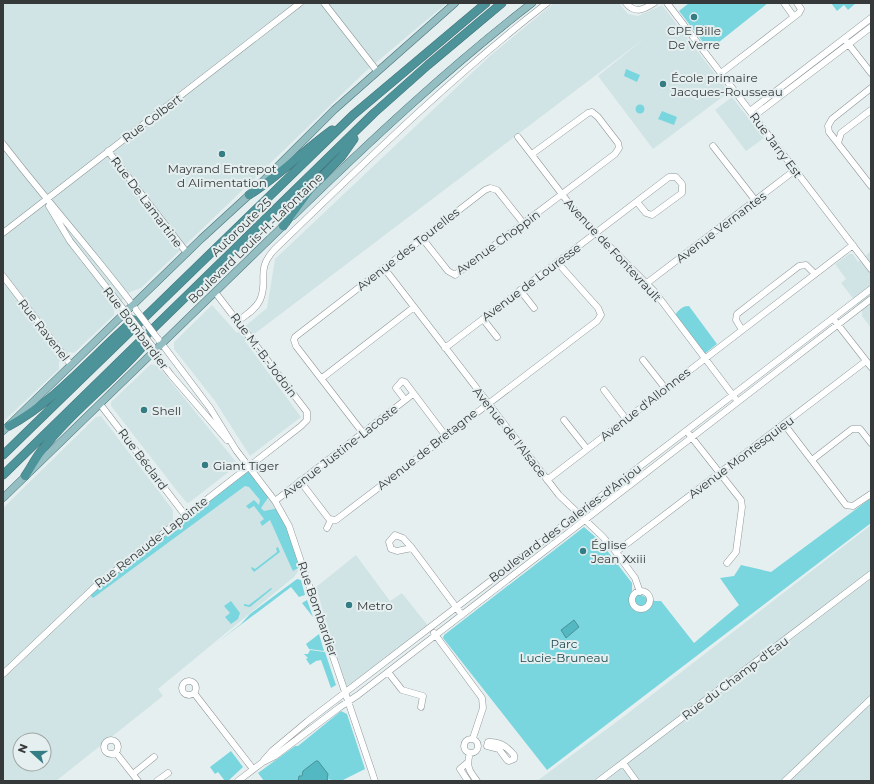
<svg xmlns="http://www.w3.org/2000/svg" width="874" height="784" font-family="Montserrat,sans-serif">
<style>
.built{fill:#d1e4e5;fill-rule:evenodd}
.green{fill:#79d6df}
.water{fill:#53b8c1;stroke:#4a9298}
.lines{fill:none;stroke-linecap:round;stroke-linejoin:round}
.minor-casing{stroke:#8e9697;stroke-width:7}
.major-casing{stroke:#457478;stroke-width:8}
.highway-casing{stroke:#457478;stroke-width:9}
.minor{stroke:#fff;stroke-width:6}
.major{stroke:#94bec2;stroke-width:7}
.highway{stroke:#4d939a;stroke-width:8}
.minor-bridge-casing{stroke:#8e9697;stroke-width:7;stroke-linecap:butt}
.minor-bridge{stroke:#fff;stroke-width:6}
.poi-dot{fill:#357d84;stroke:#e6eff0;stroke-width:1.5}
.labels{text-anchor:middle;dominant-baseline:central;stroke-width:4;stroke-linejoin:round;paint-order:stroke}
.poi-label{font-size:12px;fill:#353939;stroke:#e6eff0;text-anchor:start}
.street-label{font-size:12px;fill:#353939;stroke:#e6eff0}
.park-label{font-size:12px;fill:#1d4a4f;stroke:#e6eff0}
</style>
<rect width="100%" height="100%" fill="#e6eff0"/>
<!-- built -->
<path class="built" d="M3 3H447L366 71 141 288 130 292 114 309V315L74 353 69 352 59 362V369L3 422Z
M554 3H619L628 14 638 16 662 5 729 92 653 149 598 76 645 38 245 341 301 417 250 456 215 401 174 349V342L212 305 237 333 267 308 275 259 491 55Z
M732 97 764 138 746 151 715 110Z
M871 251V328L862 316V310L841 283 846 279 835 264 849 254H853L858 262Z
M151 364 158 366 237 463 235 467 190 502 187 503 177 491 111 406V402Z
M101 416 173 510V524L249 467 275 501 303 565 294 577 158 689 163 696 56 781H3V508L96 417ZM20 740H44V764H20Z
M871 525V781H537L627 714Z
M356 555 390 601 402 593 429 627 346 692 316 587Z"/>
<!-- green -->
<path class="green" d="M689 3H768L709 50 679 11Z
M831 3H856L848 10 844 5 837 11Z
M626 69 640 75 637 82 624 76Z
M635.5 109a4.5 4.5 0 1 1 9 0a4.5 4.5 0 1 1-9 0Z
M662 111 677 117 674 125 658 119Z
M689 306 717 344 703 355 673 317C678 312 680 306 689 306Z
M249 467 270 495 261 508 264 511 279 508 303 565 293 571 291 567 270 520 262 526 260 522 264 519 254 506 249 509 246 506 254 500 259 505 260 500 249 487 245 486 93 598 88 593Z
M871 498V523L547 770 443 638 444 635 584 527 599 540 632 583V591L655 601H661L694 643 739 605 720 578 734 576 741 565 771 572Z
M278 547 280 552 254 572 251 568 252 567 255 569 277 552 276 548Z
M297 579 301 580 305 595 299 597 291 587 218 642 241 624 250 614Z
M271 588 272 589 250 607 244 606V604L249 605Z
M307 600 313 617 302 603Z
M231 601 240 613 238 619 231 624 225 617 230 613 224 606Z
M319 634 324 651 309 649 306 644Z
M310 650 325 652 336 685 331 688 321 660 316 661 310 665 306 659 308 658 304 654H308Z
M341 711 347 714 365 769 341 781 299 776 298 781H264L258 773 295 746H298Z
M231 751 243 767 228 781H225L218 772 215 774 210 767Z"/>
<!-- water -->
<path class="water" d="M574 620 579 627 566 638 561 630Z
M316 761H318L328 774 327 779 329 781H298L299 776H302L303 771Z"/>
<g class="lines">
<defs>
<path id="minor" d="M324 3 377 71
M626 3C635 14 643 10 654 3
M667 3 871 269
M784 3 794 17
M846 41 871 73
M721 73 799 13 801 9 797 3
M871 88 832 119 828 126 829 132 871 186
M750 111 871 18
M754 116 871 27
M518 137 578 215 654 291 735 398
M838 143 841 133 871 110
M3 144C46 200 93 252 135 308
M713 146 755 200
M108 151 187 253
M49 206 70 241 128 315
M3 233 300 3
M422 238 448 271 455 275 615 154 619 148 618 143 598 117 592 112 588 113 532 154
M384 268 559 495 603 537 616 552 635 578 640 592
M3 276 71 365
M647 283 795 170
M520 290 534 308
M483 319 497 337
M238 321C246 315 256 309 260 300 269 280 255 271 274 250 362 165 450 78 547 3
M835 321 871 367
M742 330 736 320 737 314 799 266 806 265 815 274
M159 340 210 408 236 450 275 501 289 526 375 781
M153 348 157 357 171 375 227 440
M445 348 669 177H676L682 184V193L652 215 646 213 637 202
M643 360 665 388
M322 378 414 307
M604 390 626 419
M405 400 396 388 402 381 405 382 445 435
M100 404 185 515
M564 420 587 449
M784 424 846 505 853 506 871 494
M363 433 296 346 294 340 295 337 485 190 490 188 497 190 524 224
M689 434 741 500 742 507 736 552 727 563
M812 460 852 429H860L871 443
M547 480 853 245
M300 481 329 519 336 520 597 321 601 315 598 308 557 262
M275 501 413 394
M327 528 331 520
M412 548 397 551 391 549 389 542 395 535 403 538 412 548 462 615
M616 552 866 361
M632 600a9 9 0 1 1 18 0a9 9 0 1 1-18 0Z
M434 633 482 698 483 708 473 738
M388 672 402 690 423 696 421 707
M3 674 97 585 301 426 307 420V412L215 292
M182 688a7 7 0 1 1 14 0a7 7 0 1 1-14 0Z
M194 693 253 769
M464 746a7 7 0 1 1 14 0a7 7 0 1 1-14 0Z
M104 747a7 7 0 1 1 14 0a7 7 0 1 1-14 0Z
M488 742C500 741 507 747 514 755V759L509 761 507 760 499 749 487 746Z
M116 753 138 781
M470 753C466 766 469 771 477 781
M264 760 272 751 308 721 871 289
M467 763 460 769 468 781
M623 763 636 781
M133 774 154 757
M157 781 168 773
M238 781 263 762 275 756 340 707 358 695 871 299
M599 781 871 574
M785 781 871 699"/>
<path id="major" d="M293 216C369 142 448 68 532 3
M3 431 201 239 249 195 334 110 455 3
M3 498 286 223"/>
<path id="highway" d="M249 195C279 176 303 151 332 130
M283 226 311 188 342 156 354 139
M9 426C56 401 93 355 134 320
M3 455 353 115 486 3
M3 475 374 113 428 65 502 3
M25 476C31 468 35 458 42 450 71 412 112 382 144 345"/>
</defs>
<!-- minor casing -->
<use href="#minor" class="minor-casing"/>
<!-- major casing -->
<use href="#major" class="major-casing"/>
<!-- highway casing -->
<use href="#highway" class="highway-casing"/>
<!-- minor -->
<use href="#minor" class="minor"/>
<!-- major -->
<use href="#major" class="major"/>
<!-- highway -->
<use href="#highway" class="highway"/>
<defs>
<path id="minor-bridge" d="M136 310 158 339
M129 316 152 346"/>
</defs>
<!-- minor-bridge casing -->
<use href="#minor-bridge" class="minor-bridge-casing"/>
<!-- minor-bridge -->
<use href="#minor-bridge" class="minor-bridge"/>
</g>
<!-- markers -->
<g class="poi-dot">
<circle cx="694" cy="17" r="4"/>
<circle cx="663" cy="84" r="4"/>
<circle cx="222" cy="154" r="4"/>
<circle cx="144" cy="410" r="4"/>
<circle cx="205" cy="465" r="4"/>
<circle cx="583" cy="551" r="4"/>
<circle cx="349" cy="605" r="4"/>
</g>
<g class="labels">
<!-- poi labels -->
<g class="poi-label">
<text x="694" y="30" text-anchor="middle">CPE Bille<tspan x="694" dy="14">De Verre</tspan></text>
<text x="671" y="77">École primaire<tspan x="671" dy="14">Jacques-Rousseau</tspan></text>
<text x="222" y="168" text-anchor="middle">Mayrand Entrepot<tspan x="222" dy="14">d Alimentation</tspan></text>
<text x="152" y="410">Shell</text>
<text x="213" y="465">Giant Tiger</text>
<text x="591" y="544">Église<tspan x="591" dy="14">Jean Xxiii</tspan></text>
<text x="357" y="605">Metro</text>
</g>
<!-- street labels -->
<g class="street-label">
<text transform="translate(152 118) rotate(-37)">Rue Colbert</text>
<text transform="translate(776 145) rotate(53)">Rue Jarry Est</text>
<text transform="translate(147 202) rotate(53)">Rue De Lamartine</text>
<text transform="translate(241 227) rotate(-44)">Autoroute 25</text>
<text transform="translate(721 227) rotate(-37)">Avenue Vernantes</text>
<text transform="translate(255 238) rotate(-44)">Boulevard Louis-H.-Lafontaine</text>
<text transform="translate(498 242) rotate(-36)">Avenue Choppin</text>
<text transform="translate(408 249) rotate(-38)">Avenue des Tourelles</text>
<text transform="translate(613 250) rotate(47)">Avenue de Fontevrault</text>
<text transform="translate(531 282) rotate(-37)">Avenue de Louresse</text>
<text transform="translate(136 328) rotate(53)">Rue Bombardier</text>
<text transform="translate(44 330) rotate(52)">Rue Ravenel</text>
<text transform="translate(264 355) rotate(53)">Rue M.-B.-Jodoin</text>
<text transform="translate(645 404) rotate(-38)">Avenue d'Allonnes</text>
<text transform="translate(510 432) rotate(52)">Avenue de l'Alsace</text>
<text transform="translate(427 449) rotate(-38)">Avenue de Bretagne</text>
<text transform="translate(340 451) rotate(-38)">Avenue Justine-Lacoste</text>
<text transform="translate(741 457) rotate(-37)">Avenue Montesquieu</text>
<text transform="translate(143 459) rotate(53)">Rue Béclard</text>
<text transform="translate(565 523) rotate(-37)">Boulevard des Galeries-d'Anjou</text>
<text transform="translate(151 542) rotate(-38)">Rue Renaude-Lapointe</text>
<text transform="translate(318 609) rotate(71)">Rue Bombardier</text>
<text transform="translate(735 678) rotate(-37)">Rue du Champ-d'Eau</text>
</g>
<!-- park labels -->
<g class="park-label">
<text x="564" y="643">Parc<tspan x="564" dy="14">Lucie-Bruneau</tspan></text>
</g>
</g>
<!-- border -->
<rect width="874" height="784" fill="none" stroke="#353939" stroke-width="8"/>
<!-- north arrow -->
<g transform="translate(32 752) rotate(291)"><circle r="19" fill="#e6eff0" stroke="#9fa6a7"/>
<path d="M0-3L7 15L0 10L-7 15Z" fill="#357d84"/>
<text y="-6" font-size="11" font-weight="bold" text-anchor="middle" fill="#353939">N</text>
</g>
</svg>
